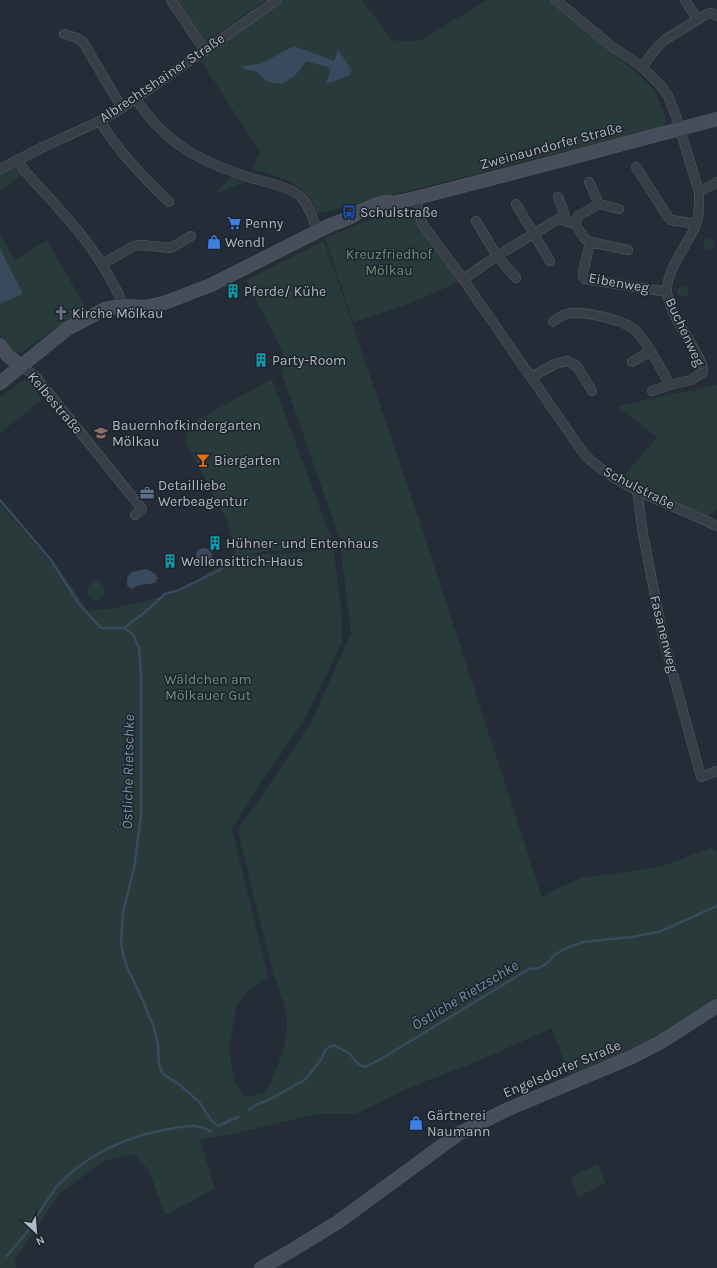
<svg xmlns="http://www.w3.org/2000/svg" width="717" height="1268" font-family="Karla,sans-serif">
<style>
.green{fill:#283a3a}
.water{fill:#3a4a5e}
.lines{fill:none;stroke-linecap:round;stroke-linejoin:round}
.stream{stroke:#3a4a5e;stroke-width:2.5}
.street-casing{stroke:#555c65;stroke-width:10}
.secondary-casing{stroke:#555c65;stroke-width:14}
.street{stroke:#373e47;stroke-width:9}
.secondary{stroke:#454e5a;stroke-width:13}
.labels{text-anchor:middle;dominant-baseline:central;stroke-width:3;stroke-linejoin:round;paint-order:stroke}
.street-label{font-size:14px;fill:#b2b9c3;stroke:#1c232c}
.poi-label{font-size:14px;fill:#b2b9c3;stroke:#1c232c;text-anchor:start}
.park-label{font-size:14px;fill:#6c9273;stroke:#1c232c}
.water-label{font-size:15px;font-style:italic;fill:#7c90a9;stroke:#1c232c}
</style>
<rect width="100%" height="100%" fill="#242c37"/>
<!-- green -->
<path class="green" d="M175 0H266L204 43Z
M284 0H362L392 40 410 42 426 38 447 24 487 0H551L637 73 655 91 667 121 664 125 657 128 317 214C315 209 313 202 309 197 296 179 271 176 252 169L260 152 199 58Z
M11 168 16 169 22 175 0 191V173Z
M231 177 244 182 216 194 215 193Z
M401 210 407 216 412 213 461 281 404 306 353 322 325 238 372 219Z
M0 233 15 260 47 240 87 310 51 331 24 351 16 353 11 350 0 335Z
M703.5 244a5.5 5.5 0 1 1 11 0a5.5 5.5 0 1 1-11 0Z
M324 241 420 522 542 897 555 889 582 878 660 867 711 848 717 852V1001L660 1037 620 1057 570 1078 552 1028 483 1059 411 1087 356 1114H317L218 1137 200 1139 215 1189 165 1215 149 1171 134 1154 105 1161 61 1192 15 1260 16 1268H0V504L53 565 57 566 88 611 114 608 177 593 195 583 208 572 227 563 234 556 233 542 227 520 185 442 190 424 272 379 333 543 308 550 268 551 247 555 310 552 333 545 342 615V642L305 719 266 774 232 829 268 976 248 991 236 1006 229 1052 235 1081 243 1097 265 1093C275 1073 285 1051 287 1029 288 1007 277 987 272 967 259 922 249 876 238 830L310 725 351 633 339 537 281 371 285 359 279 344 246 280Z
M677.5 291a5.5 5.5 0 1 1 11 0a5.5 5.5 0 1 1-11 0Z
M26 380 29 381 43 399 0 433V397L22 381Z
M717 385V509L708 516 705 517 629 481 625 475 657 437 617 406Z
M87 591a9 9 0 1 1 18 0a9 9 0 1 1-18 0Z
M598 1164 606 1183 578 1197 571 1178 585 1170Z"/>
<!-- water -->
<path class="water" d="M294 46 334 61 338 50 352 70 350 75 326 84 331 68 306 61 300 70 292 78 281 84 268 82 255 71 243 69V66L260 64Z
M0 249 23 294 0 304Z
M196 556a8 8 0 1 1 16 0a8 8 0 1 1-16 0Z
M147 569 155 574 158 578 155 583 140 585 131 589 127 585V578L131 572Z"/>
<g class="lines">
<!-- stream -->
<path class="stream" d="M0 500 51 560 79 604 101 628H124L133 634 139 648 141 675V816L134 868 123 913 121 942 123 954 127 967 143 1001 154 1028 158 1046 159 1065 163 1074 180 1085 199 1102 211 1120 218 1126 238 1117
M124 628 144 613 165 594 177 591 222 569
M249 1110 257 1104 267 1101 306 1079 322 1058 326 1049 334 1045 350 1054 358 1064 365 1067 381 1059 529 969 540 968 547 963 554 955 567 948 583 942 631 937 659 932 717 906
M6 1256C12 1250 18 1243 24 1236 36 1220 45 1201 58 1185 85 1156 125 1137 164 1130 175 1128 189 1124 200 1127 204 1127 208 1130 211 1132"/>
<defs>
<path id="street" d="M171 0 205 51
M685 0 697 19
M64 34 77 38 83 42 122 108
M642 67 659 45 666 39 707 14 711 13 717 16
M136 99C166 144 200 162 251 178 265 182 289 187 300 196 309 204 313 220 318 231
M100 121C118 152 144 177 169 202
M17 160 24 170C54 204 88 237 110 278 115 288 121 296 123 306
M636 167 668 217 671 220 696 224
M0 169 43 147 100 121 122 108 277 0
M589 182 599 204
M699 192 717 182
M558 197 563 209 565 220
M416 198 422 223 463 279 584 454C617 488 674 505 717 526
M516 204 550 261
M476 221 497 256 516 278
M575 224 578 216 599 204 619 209
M590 242 628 250
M102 264 134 246 141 245 171 248 191 236
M463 279 497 256 558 219 575 224 585 239 590 242 583 273V276L585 279 667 292
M553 322C557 318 561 316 566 314 583 310 627 320 638 333 651 348 660 368 670 385L691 380 703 372C704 364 697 355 693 347 683 330 670 312 667 292 665 273 688 243 696 225 700 215 699 203 699 192L676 116 668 96 662 87 642 67 610 45 556 0
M632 362 650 351
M21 366 35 376 142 509 135 515
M531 377 555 364 567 361 577 366 592 391
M652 391 670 385
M637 490 643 534 663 637 701 777 717 771"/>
<path id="secondary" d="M0 345 8 356 21 366
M0 383 67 329 105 309 123 306 146 307 164 303 211 285 326 227 351 217 360 211 381 203 388 202 392 203 416 198 555 162 717 119
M261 1268 294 1249 338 1222 458 1134 508 1109 632 1057 661 1042 717 1006"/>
</defs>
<!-- street casing -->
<use href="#street" class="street-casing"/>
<!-- secondary casing -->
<use href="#secondary" class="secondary-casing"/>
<!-- street -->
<use href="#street" class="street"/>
<!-- secondary -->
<use href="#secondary" class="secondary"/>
</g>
<!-- icons -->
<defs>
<symbol id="bus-bare" viewBox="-9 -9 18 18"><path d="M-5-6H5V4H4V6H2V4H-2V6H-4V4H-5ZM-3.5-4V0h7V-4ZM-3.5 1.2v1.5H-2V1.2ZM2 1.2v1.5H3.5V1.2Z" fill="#1a4fb4" stroke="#1c232c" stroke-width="2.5" paint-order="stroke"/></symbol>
<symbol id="supermarket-bare" viewBox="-9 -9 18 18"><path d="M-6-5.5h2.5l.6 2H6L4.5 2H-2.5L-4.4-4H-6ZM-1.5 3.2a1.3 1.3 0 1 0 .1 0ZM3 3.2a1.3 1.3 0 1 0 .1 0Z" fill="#3f7fe0" stroke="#1c232c" stroke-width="2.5" paint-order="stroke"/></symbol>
<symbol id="shop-bare" viewBox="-9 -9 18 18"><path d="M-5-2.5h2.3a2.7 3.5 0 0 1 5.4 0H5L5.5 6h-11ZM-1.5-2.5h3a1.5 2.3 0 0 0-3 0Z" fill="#3f7fe0" stroke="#1c232c" stroke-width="2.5" paint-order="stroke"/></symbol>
<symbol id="building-bare" viewBox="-9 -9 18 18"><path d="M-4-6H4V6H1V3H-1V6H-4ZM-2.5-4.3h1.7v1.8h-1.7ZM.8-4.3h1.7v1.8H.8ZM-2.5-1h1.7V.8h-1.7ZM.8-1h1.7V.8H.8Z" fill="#0f9aa8" stroke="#1c232c" stroke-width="2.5" paint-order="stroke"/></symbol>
<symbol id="church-bare" viewBox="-9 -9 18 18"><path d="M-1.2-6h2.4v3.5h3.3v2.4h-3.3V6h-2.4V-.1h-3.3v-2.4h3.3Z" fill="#6b7280" stroke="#1c232c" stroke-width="2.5" paint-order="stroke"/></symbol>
<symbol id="school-bare" viewBox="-9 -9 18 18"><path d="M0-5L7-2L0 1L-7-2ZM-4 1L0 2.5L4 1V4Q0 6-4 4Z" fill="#8d6e63" stroke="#1c232c" stroke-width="2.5" paint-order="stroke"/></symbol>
<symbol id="bar-bare" viewBox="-9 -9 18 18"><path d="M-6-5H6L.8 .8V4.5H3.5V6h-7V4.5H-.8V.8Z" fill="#e8710a" stroke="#1c232c" stroke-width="2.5" paint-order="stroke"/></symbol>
<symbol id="office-bare" viewBox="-9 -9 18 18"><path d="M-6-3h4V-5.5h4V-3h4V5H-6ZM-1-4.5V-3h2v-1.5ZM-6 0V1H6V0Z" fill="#5c6f8a" stroke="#1c232c" stroke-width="2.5" paint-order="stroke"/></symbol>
</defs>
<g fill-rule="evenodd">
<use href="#bus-bare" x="339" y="202" width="20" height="20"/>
<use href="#supermarket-bare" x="224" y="213" width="20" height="20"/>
<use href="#shop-bare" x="204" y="232" width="20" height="20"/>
<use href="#building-bare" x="223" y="281" width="20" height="20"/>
<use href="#church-bare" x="51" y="303" width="20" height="20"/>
<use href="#building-bare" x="251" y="350" width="20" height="20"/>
<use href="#school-bare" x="91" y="423" width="20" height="20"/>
<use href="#bar-bare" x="193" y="450" width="20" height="20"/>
<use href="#office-bare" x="137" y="483" width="20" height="20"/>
<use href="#building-bare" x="205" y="533" width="20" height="20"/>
<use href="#building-bare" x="160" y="551" width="20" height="20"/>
<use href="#shop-bare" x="406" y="1113" width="20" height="20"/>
</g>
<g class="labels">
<!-- street labels -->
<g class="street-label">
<text transform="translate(162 78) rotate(-34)">Albrechtshainer Straße</text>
<text transform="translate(551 146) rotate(-15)">Zweinaundorfer Straße</text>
<text transform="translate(619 283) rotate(10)">Eibenweg</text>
<text transform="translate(685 332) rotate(65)">Buchenweg</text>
<text transform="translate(55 403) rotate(50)">Kelbestraße</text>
<text transform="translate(639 488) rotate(27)">Schulstraße</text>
<text transform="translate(664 634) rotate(76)">Fasanenweg</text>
<text transform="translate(562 1069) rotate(-23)">Engelsdorfer Straße</text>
</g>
<!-- poi labels -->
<g class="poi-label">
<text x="360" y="212">Schulstraße</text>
<text x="245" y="223">Penny</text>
<text x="225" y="242">Wendl</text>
<text x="244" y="291">Pferde/ Kühe</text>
<text x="72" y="313">Kirche Mölkau</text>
<text x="272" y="360">Party-Room</text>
<text x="112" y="425">Bauernhofkindergarten<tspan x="112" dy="16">Mölkau</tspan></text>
<text x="214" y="460">Biergarten</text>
<text x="158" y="485">Detailliebe<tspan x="158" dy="16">Werbeagentur</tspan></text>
<text x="226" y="543">Hühner- und Entenhaus</text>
<text x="181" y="561">Wellensittich-Haus</text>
<text x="427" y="1115">Gärtnerei<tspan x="427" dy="16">Naumann</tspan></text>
</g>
<!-- park labels -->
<g class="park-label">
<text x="389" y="254">Kreuzfriedhof<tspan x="389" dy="16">Mölkau</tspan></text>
<text x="208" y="679">Wäldchen am<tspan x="208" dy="16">Mölkauer Gut</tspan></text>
</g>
<!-- water labels -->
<g class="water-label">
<text transform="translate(128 772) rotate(-89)">Östliche Rietschke</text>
<text transform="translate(465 995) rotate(-31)">Östliche Rietzschke</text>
</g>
</g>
<!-- north arrow -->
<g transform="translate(36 1232) rotate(154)" stroke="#1c232c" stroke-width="3" paint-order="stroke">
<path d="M0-3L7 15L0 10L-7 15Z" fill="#b2b9c3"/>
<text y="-6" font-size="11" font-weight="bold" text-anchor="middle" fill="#b2b9c3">N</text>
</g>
</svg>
